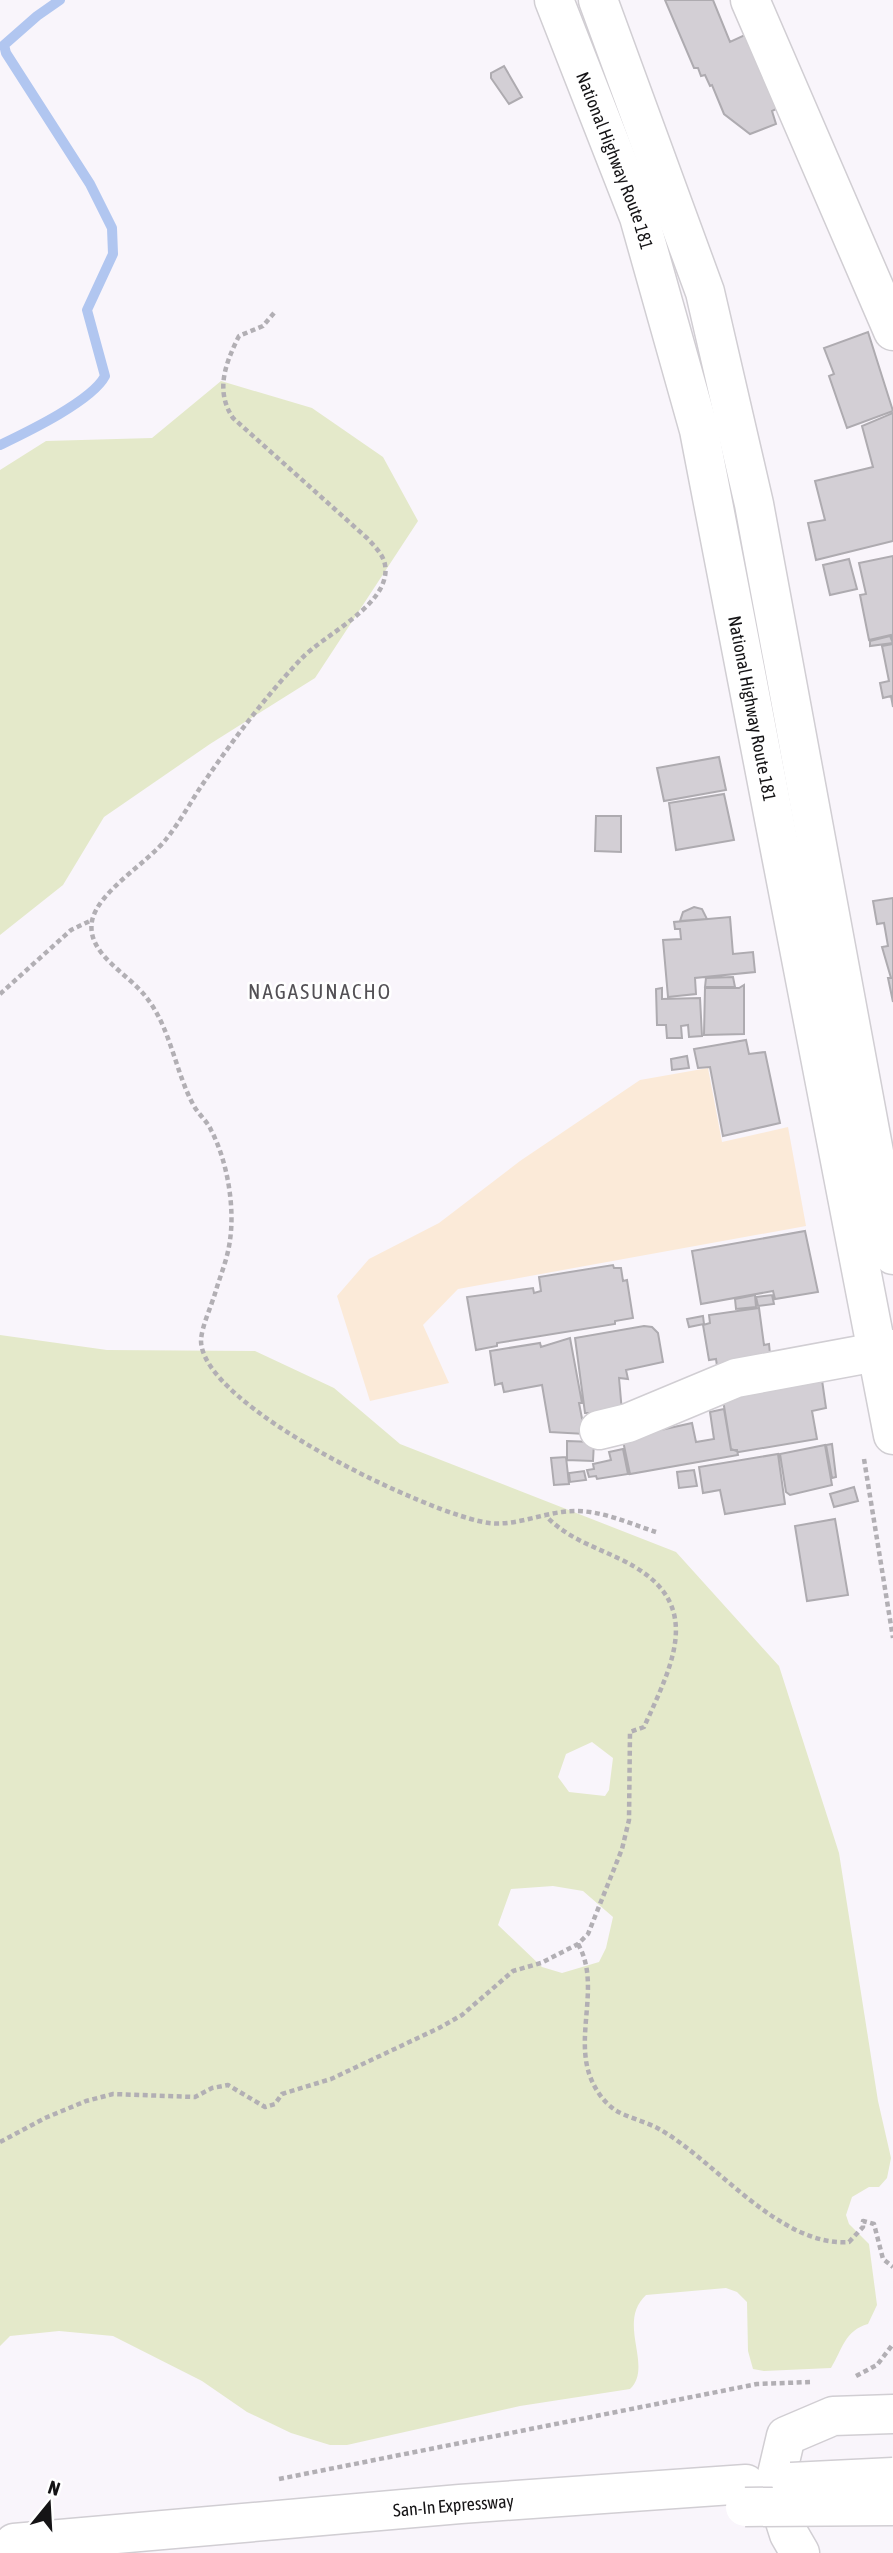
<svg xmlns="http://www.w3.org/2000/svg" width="893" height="2553" font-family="'Asap Condensed',sans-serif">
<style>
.industrial{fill:#fbead8}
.green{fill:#e4e9ca;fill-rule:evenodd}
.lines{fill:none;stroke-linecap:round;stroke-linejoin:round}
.stream{stroke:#b1c6f0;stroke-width:10}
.building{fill:#d3cfd5;stroke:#aeabb0;stroke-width:2}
.minor-casing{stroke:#d1ced3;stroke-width:41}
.trunk-casing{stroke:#d1ced3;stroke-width:41}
.motorway-casing{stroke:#d1ced3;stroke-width:41}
.path{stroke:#b2afb4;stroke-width:4.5;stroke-dasharray:5 3.5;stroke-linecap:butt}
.minor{stroke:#fff;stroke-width:38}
.trunk{stroke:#fff;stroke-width:38}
.motorway{stroke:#fff;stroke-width:38}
.motorway-bridge-casing{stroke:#d1ced3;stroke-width:41;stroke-linecap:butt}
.motorway-bridge{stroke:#fff;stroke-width:38}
.labels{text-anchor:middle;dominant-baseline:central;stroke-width:5;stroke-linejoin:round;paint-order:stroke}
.street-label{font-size:18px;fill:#151416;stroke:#fff}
.quarter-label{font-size:21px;letter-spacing:2px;fill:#535055;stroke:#fff}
</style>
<rect width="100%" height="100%" fill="#f9f5fb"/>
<!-- industrial -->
<path class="industrial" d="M708 1068 722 1142 788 1127 806 1226 458 1289 423 1325 449 1383 370 1401 337 1296 369 1259 439 1223 520 1161 640 1080Z"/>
<!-- green -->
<path class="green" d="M221 381 312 408 383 457 418 521 315 678 210 744 104 817 63 885 0 935V470L46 441 152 438Z
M0 1335 107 1350 255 1351 334 1388 400 1444 676 1552 779 1666 839 1853 878 2101 891 2158 887 2178 879 2187H869L852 2197 846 2215 849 2224 869 2244 877 2305 868 2324C845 2330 842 2350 831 2368L764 2371 753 2369 748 2351 747 2302 737 2292 726 2288 646 2295C616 2323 654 2366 630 2389L520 2406 347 2445H330L291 2433 247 2412 202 2381 113 2336 59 2331 10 2336 0 2346ZM592 1742 613 1758 609 1790 605 1796 569 1792 558 1777 566 1754ZM553 1886 583 1891 613 1917 606 1948 599 1962 562 1973 542 1967 498 1925 511 1889Z"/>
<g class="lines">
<!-- stream -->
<path class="stream" d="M0 445C27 432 92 401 105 376L87 310 113 254 112 228 90 184 6 53 4 45 37 16 60 0"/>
</g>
<!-- building -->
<path class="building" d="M665 0H713L730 42 747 34 778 108 772 111 776 124 750 134 724 114 712 85 710 86 705 75 701 76 698 68H694Z
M504 66 522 97 509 104 491 78V73Z
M868 332 893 411 847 428 829 376 834 374 824 348Z
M893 413V541L816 560 808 523 825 520 815 481 873 467 862 426Z
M893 556V640L891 635 869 640 860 595 866 594 859 563Z
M849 559 857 589 830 595 823 565Z
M890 636 893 643 870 646V641Z
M893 644V707L891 696 883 698 880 683 889 681 882 646Z
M719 757 726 790 664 801 657 768Z
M724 794 734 840 676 850 669 803Z
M596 816H621V852L595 851Z
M893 898V1002L888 978H891L882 947 888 946 884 923 877 924 873 901Z
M694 907 702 909 707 919 680 921 683 912Z
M730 917 733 954 753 952 755 972 695 978 696 994 668 997 663 940 681 939 680 929H675L674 922Z
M733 977 735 987H705L706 978Z
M744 985V1034L704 1035 705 988H739Z
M662 988V999L700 998 702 1036 689 1037 688 1025 681 1026 682 1038H667L666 1025H657L656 989Z
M746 1040 749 1054 765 1052 780 1123 723 1136 710 1067 698 1068 694 1049Z
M687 1056 689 1068 672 1070 671 1059Z
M805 1231 818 1292 775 1299 773 1291 701 1304 692 1251Z
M613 1265 614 1268H621L623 1281 627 1280 633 1318 615 1321V1324L497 1343V1346L476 1350 467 1297 533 1288 534 1293 541 1291 539 1277Z
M755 1295 756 1307 736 1309 735 1299Z
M772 1295 774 1304 758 1306 756 1297Z
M759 1308 764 1345 769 1344 770 1354 717 1366 716 1359 709 1360 703 1325 710 1323 709 1315Z
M703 1316 704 1324 689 1327 687 1319Z
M644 1326 652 1327 658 1333 663 1362 626 1370 628 1379 619 1378 622 1412 591 1418 589 1413H585L575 1338Z
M570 1338 582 1403H579L585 1434 550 1432 542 1385 504 1392 502 1383 495 1385 490 1351 540 1343 541 1347Z
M822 1380 826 1408 812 1411 817 1439 739 1452 731 1449 723 1400Z
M724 1409 731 1450H737L738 1455 630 1474 623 1441 625 1438 692 1423 696 1442 714 1439 710 1412Z
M567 1441 594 1442 593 1461 567 1460Z
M832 1444 836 1477 832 1478 826 1445Z
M825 1445 832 1485 790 1495 786 1492 780 1454Z
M623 1449 628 1474 597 1479 596 1476 589 1477 587 1470 594 1469 593 1464 611 1460 609 1452Z
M778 1454 785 1504 725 1514 720 1490 703 1493 699 1467Z
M566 1457 569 1484 554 1485 551 1458Z
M694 1470 697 1486 679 1488 677 1472Z
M584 1471 586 1480 570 1482 569 1473Z
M854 1487 858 1501 834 1507 830 1494Z
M835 1519 848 1595 807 1601 795 1526Z"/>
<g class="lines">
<defs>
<path id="minor" d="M750 0 893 331
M599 1430 628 1423 736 1378 893 1349
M800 2553 789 2534 774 2487 786 2436 833 2416 893 2414"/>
<g id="trunk">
<path id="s1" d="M554 0 639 217 699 430 893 1435"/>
<path d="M598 0 705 292 754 504 893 1255"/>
</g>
<g id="motorway">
<path id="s2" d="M14 2543 460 2504 746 2484"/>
</g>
</defs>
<!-- minor casing -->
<use href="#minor" class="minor-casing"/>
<!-- trunk casing -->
<use href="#trunk" class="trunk-casing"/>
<!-- motorway casing -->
<use href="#motorway" class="motorway-casing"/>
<!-- path -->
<path class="path" d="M274 313 263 326 239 336C225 364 215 391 233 418L367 538C378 550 388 559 385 576 379 610 324 635 301 659 264 698 230 744 200 788 189 805 179 823 167 838 149 862 98 891 92 921 86 954 129 974 146 997 171 1028 175 1072 194 1106 199 1115 207 1121 211 1130 227 1160 235 1206 230 1240 228 1257 221 1274 216 1290 212 1305 202 1325 201 1340 200 1406 430 1515 489 1523 513 1526 538 1515 562 1512 595 1507 625 1522 656 1532
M0 994 71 930 92 920
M864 1459 893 1638
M578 1944C600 1982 577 2029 588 2070 592 2085 602 2101 615 2110 628 2118 645 2121 659 2129 715 2160 779 2247 849 2242L863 2227V2221L874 2224 883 2259 893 2267
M0 2142 45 2118 86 2101 113 2094 195 2097 212 2088 228 2085 265 2107 275 2104 282 2094 331 2079 439 2028 462 2015 513 1971 541 1963 578 1944 588 1934 622 1849 629 1820 630 1732 644 1727C675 1659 706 1600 620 1559 593 1546 567 1538 546 1516
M856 2376 877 2365 893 2344
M279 2479 757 2384 810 2382"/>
<!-- minor -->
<use href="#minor" class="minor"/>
<!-- trunk -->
<use href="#trunk" class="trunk"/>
<!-- motorway -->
<use href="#motorway" class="motorway"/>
<defs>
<path id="motorway-bridge" d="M791 2482 893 2477
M745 2507 893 2506"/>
</defs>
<!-- motorway-bridge casing -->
<use href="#motorway-bridge" class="motorway-bridge-casing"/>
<!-- motorway-bridge -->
<use href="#motorway-bridge" class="motorway-bridge"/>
</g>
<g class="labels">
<!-- street labels -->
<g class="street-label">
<text stroke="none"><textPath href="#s1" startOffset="172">National Highway Route 181</textPath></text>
<text stroke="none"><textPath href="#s1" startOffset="738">National Highway Route 181</textPath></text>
<text stroke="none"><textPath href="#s2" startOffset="441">San-In Expressway</textPath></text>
</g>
<!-- quarter labels -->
<g class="quarter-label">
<text x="320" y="991">NAGASUNACHO</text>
</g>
</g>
<!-- north arrow -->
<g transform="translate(49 2504) rotate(18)" stroke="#ffffff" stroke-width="5" paint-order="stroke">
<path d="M0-5L12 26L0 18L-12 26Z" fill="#151416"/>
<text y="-10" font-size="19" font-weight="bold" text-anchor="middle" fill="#151416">N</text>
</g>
</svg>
